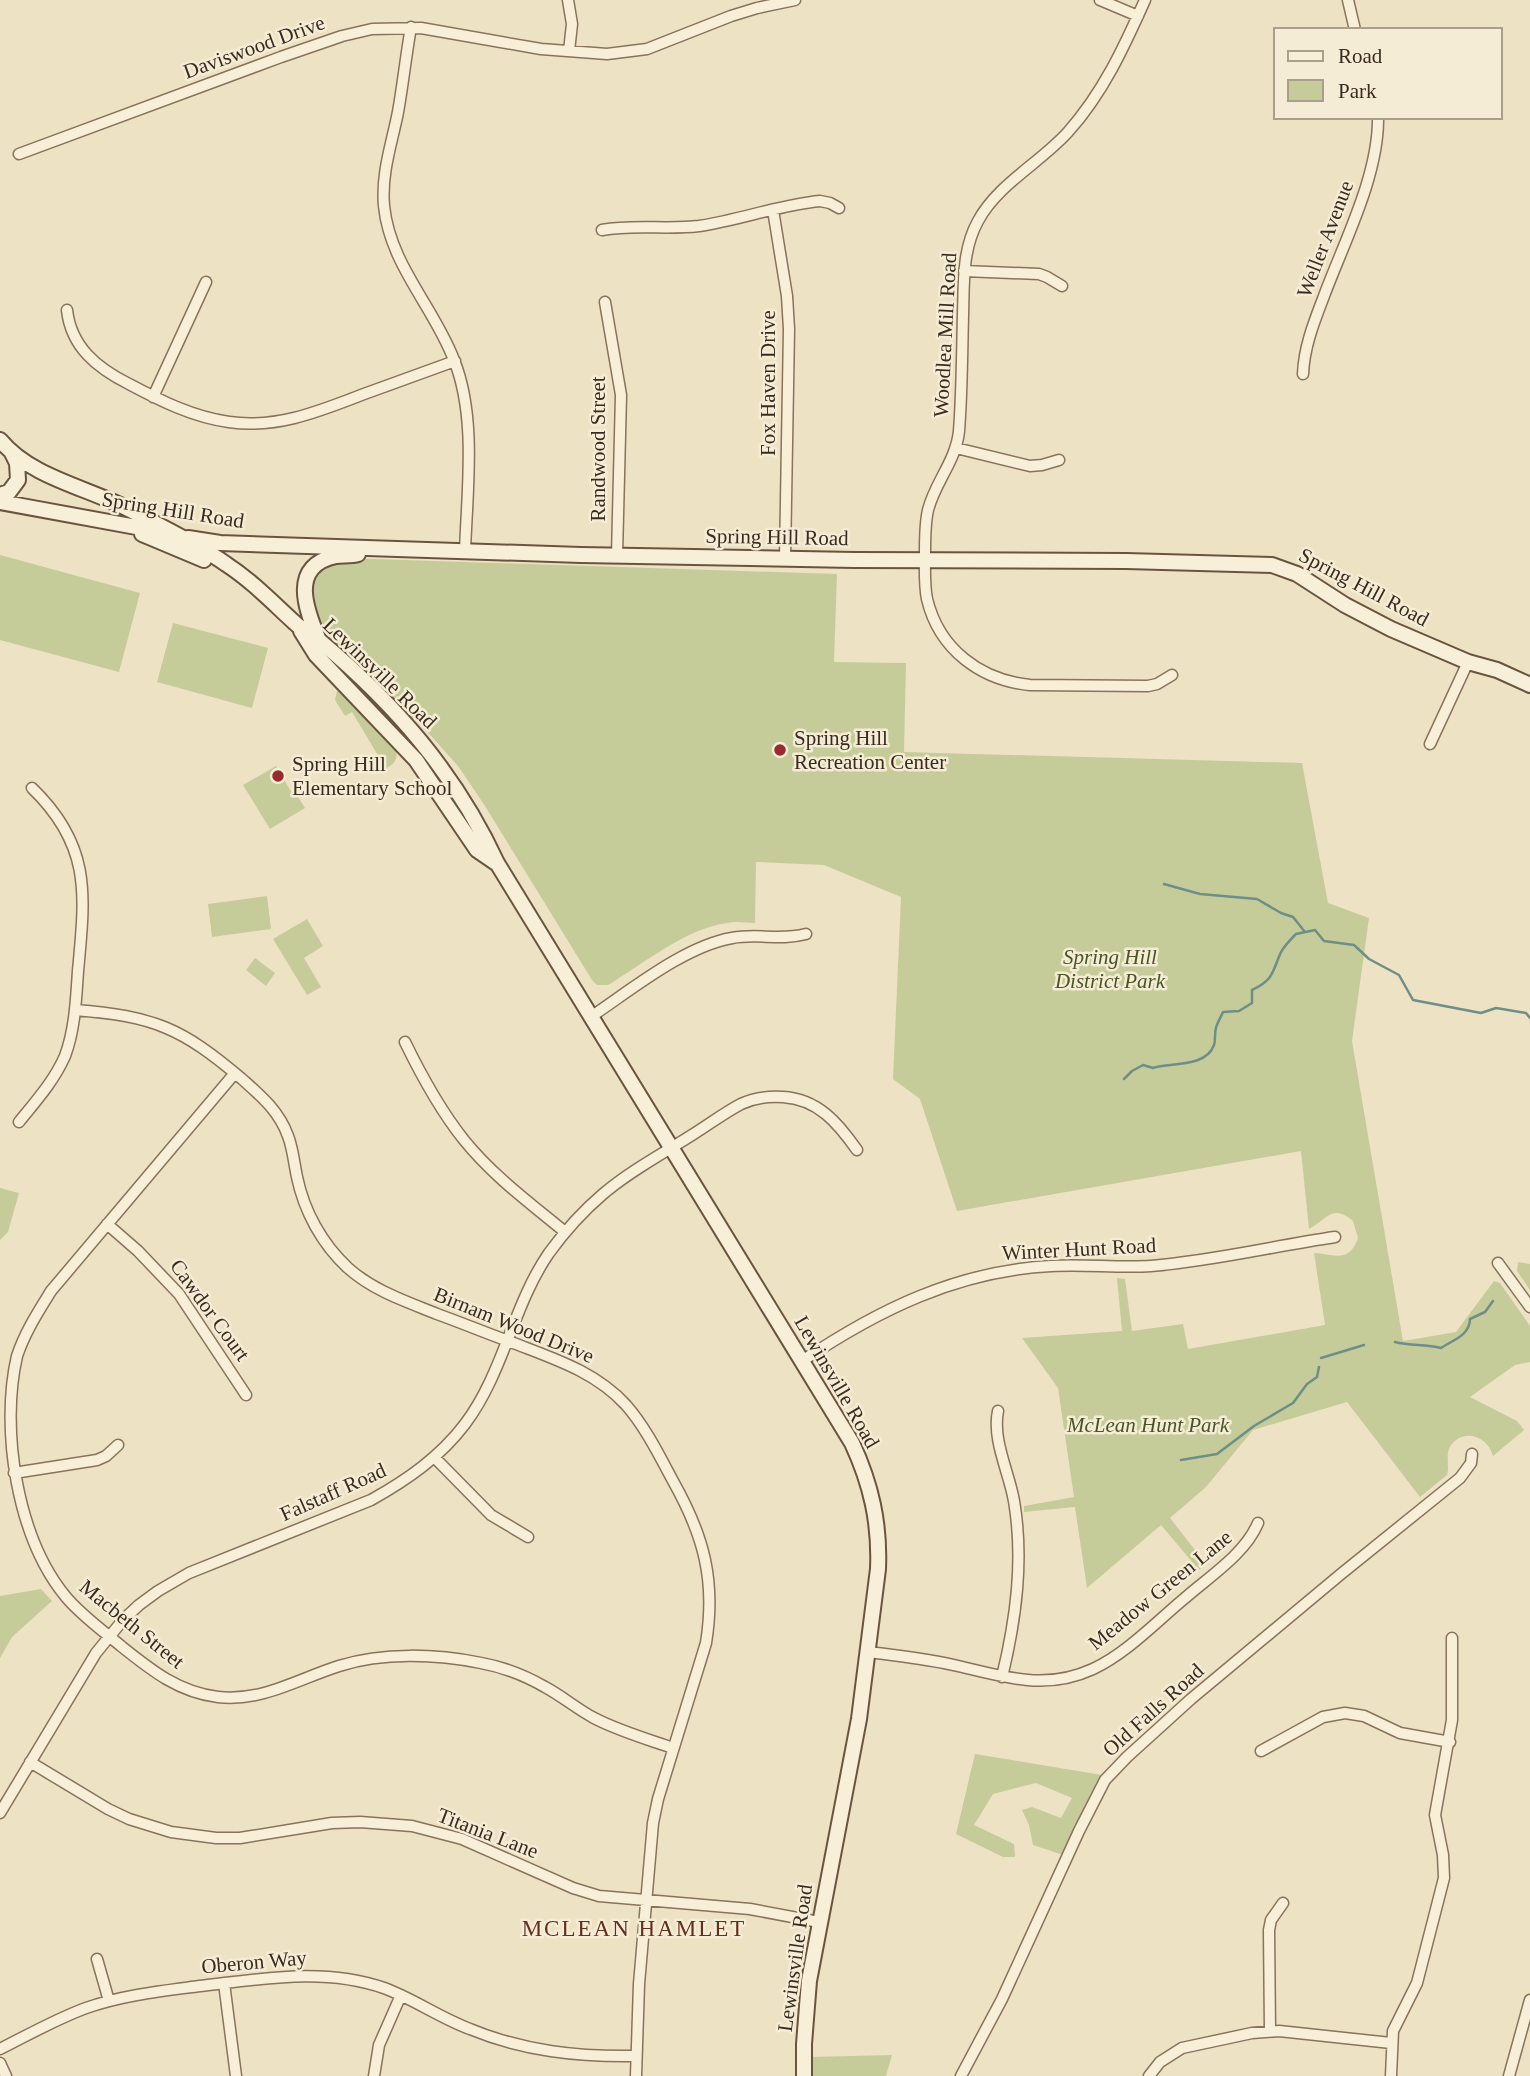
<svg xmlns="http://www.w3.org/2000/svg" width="1530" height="2076" font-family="'Times New Roman',serif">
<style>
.green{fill:#c6cc99}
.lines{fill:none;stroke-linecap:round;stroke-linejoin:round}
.stream{stroke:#6d8f87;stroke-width:2.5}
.minor-casing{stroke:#88735b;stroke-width:13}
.secondary-casing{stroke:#6a543e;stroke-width:18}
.minor{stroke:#f8efd8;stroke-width:10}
.secondary{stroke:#f8efd8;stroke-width:14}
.poi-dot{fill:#962c2d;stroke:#f5ecd5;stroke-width:2.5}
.labels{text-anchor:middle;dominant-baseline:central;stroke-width:5;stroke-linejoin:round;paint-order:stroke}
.street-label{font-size:21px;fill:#392b1f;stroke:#f5ecd5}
.poi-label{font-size:21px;fill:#392b1f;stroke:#f5ecd5;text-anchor:start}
.park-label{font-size:21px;font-style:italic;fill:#495526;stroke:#f5ecd5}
.neighbourhood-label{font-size:23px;letter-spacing:2px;fill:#652e1f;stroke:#f5ecd5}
</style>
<rect width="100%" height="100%" fill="#eee2c5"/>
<!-- green -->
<path class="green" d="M0 555 140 593 119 672 0 640Z
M344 558 837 574 834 662 906 663 904 752 1302 763 1328 903 1369 918 1352 1041 1403 1341 1456 1332 1494 1281 1500 1283 1530 1326V1362L1515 1365 1470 1397 1517 1421 1524 1430 1493 1456C1488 1436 1462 1427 1450 1447 1445 1457 1450 1466 1447 1475L1420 1497 1347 1402 1253 1430 1206 1487 1170 1518 1206 1564 1199 1570 1161 1525 1087 1588 1075 1507 1024 1512V1506L1074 1497 1058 1388 1022 1338 1122 1331 1117 1278 1125 1279 1132 1331 1183 1324 1188 1349 1325 1325 1314 1253C1333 1254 1349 1264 1358 1238L1353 1221C1331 1203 1327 1220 1309 1229L1301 1151 957 1211 920 1099 893 1079 901 897 824 865 756 862 755 923C746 923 736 921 727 923 687 928 643 964 608 985H597L592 980 485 806 458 766 433 738 325 632 315 617 309 584 321 567Z
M173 623 268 648 252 708 157 682Z
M337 691H343L396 743C398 757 397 765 383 769L374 761 379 757 352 712 345 716 335 700Z
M276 766 292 793 295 792 305 808 270 829 243 785Z
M267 896 271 929 212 937 208 904Z
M307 919 323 946 304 958 321 987 307 995 273 939Z
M255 958 275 973 266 986 246 970Z
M0 1188 19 1193 8 1232 0 1240Z
M1518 1262 1530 1264V1290L1517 1271Z
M41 1589 52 1601 12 1637 0 1658V1596Z
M975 1754 1102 1775 1063 1855 1033 1845 1029 1825 1022 1810 1032 1807 1061 1818 1072 1798 1036 1783 993 1794 974 1825 1014 1844 1015 1857H1003L956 1834Z
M892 2055 886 2076H812L810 2057Z"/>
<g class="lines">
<!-- stream -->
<path class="stream" d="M1164 884 1200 894 1257 899 1281 913 1293 917 1305 932
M1124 1079 1132 1071 1143 1065 1153 1068C1170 1062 1206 1068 1214 1045 1216 1040 1214 1034 1216 1028 1217 1023 1221 1017 1223 1012L1239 1011 1252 1003V990C1274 980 1272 972 1281 952 1285 945 1291 939 1296 934L1315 930 1324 941 1354 945 1369 959 1399 975 1413 1000 1481 1013 1496 1008 1526 1013 1530 1018
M1395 1342C1411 1346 1425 1344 1441 1348 1453 1340 1470 1335 1470 1319L1485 1312 1493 1301
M1321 1358 1364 1345
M1181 1460 1217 1454 1254 1426 1293 1403 1307 1384 1317 1377 1319 1367"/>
<defs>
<path id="minor" d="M568 0 572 24 569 51
M1100 0 1138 16
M1145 0C1124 47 1103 93 1068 132 1040 163 998 184 978 221 962 250 964 283 963 315 962 353 962 393 959 431 956 461 935 482 928 510 925 523 925 538 925 552 925 567 924 584 927 599 939 649 980 680 1030 685L1148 686 1157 684 1172 675
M1348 0 1355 30
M411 27C406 55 403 84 398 112 392 143 381 173 384 206 390 265 434 307 454 360 477 417 467 491 465 551
M19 154 281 57 342 36 372 29 421 28 541 49 607 54 647 49 731 16 757 8 795 0
M773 210 787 296 789 329 785 558
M602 230C634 224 666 230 699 226 740 220 779 205 820 201L830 203 839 208
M964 271 1039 274 1047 277 1062 286
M605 302 621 395 617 555
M67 310C71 347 97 368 129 384 161 401 193 417 229 422 277 429 320 411 364 394 394 383 424 372 455 361
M1303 374C1304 347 1314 322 1324 296 1344 242 1379 175 1378 117
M153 397 206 282
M956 448 1030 466 1042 465 1059 460
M1430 744 1468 662
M75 1010C154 1016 182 1028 242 1079 261 1096 279 1111 288 1136 293 1149 294 1163 297 1177 304 1211 322 1244 348 1268 374 1291 405 1301 437 1314 462 1323 486 1333 511 1342 552 1358 595 1371 626 1405 646 1428 659 1455 673 1481 704 1536 716 1581 706 1643L658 1799 653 1823 639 1984 636 2076
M592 1016C631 990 685 946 732 938 758 933 779 941 806 934
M405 1042C422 1077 440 1110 464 1140 493 1176 530 1203 565 1232
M235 1073 51 1291C38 1312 25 1332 17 1356 0 1429 17 1538 66 1597 81 1615 102 1630 121 1646 151 1670 178 1692 218 1697 262 1702 298 1679 339 1666 383 1652 436 1654 481 1663 503 1667 526 1676 545 1687 562 1696 577 1709 594 1718 619 1731 647 1739 673 1748
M19 1122C36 1101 54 1081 65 1056 75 1029 76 1000 78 971 85 895 92 846 32 788
M107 1224 138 1251 179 1294 246 1395
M1498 1263 1530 1307
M802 1361C878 1310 957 1271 1051 1266 1084 1264 1118 1268 1151 1266 1213 1261 1274 1246 1335 1237
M998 1411C992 1440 1009 1472 1014 1501 1024 1560 1016 1619 1002 1677
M434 1457 491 1515 528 1537
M14 1473 97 1460 106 1456 118 1445
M869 1652C899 1656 929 1659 958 1666 1006 1677 1045 1691 1093 1669 1127 1653 1156 1622 1185 1598 1210 1576 1245 1554 1258 1523
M1261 1751 1323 1717 1345 1713 1364 1716 1400 1733 1450 1742
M30 1762 108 1809 129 1819 171 1832 216 1838H240L332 1823 360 1822 412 1826 462 1839 573 1888 599 1896 750 1909 819 1922
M0 1813 96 1653 123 1620 139 1605 158 1591 189 1573 371 1500C407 1480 440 1457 465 1424 504 1372 513 1305 549 1253 565 1231 583 1211 603 1194 630 1171 662 1154 692 1135 708 1125 724 1113 741 1104 754 1098 769 1096 783 1097 818 1099 838 1123 857 1150
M97 1959 109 2001
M224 1983 236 2076
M1270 2031 1269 1930 1271 1920 1283 1903
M0 2049C28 2035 56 2019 86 2008 123 1995 162 1991 200 1986 262 1979 324 1967 384 1988 414 1999 440 2018 470 2029 523 2051 578 2057 636 2056
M0 2063 6 2076
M374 2076 379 2045 401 1995
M961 2076 1002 1999 1079 1831 1105 1780 1127 1757 1191 1699 1341 1574 1460 1478 1471 1463 1472 1454
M1149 2076 1160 2062 1182 2048 1252 2033 1279 2031 1391 2043
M1391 2076 1393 2031 1417 1983 1444 1878 1443 1855 1435 1815 1452 1720V1638
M1509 2076 1530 2000"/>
<path id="secondary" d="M0 440C32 479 91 488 134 512 165 529 198 544 226 564 252 581 272 602 295 623 302 630 312 634 320 641 395 704 456 774 497 863L852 1443C871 1484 880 1523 878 1569L859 1719 809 1981 804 2044V2076
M0 495 9 492 18 480 17 463 12 453
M0 502 158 531
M142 534 204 560
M188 538 220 543 581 555 854 560 1126 561 1272 565 1297 574 1345 605 1391 629 1468 662 1497 670 1530 685
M301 631 316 655 416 760 477 850 496 863
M318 638C306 609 289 566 336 556 343 555 351 556 358 554"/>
</defs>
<!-- minor casing -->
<use href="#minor" class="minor-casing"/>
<!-- secondary casing -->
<use href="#secondary" class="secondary-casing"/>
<!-- minor -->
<use href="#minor" class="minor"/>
<!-- secondary -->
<use href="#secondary" class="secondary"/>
</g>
<!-- markers -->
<g class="poi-dot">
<circle cx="780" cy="750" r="7"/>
<circle cx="278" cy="776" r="7"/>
</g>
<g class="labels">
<!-- street labels -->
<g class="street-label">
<text transform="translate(254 47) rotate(-20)">Daviswood Drive</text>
<text transform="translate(1325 239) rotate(-69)">Weller Avenue</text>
<text transform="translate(945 335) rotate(-87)">Woodlea Mill Road</text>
<text transform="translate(768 383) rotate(-90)">Fox Haven Drive</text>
<text transform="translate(598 449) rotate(-90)">Randwood Street</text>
<text transform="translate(173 510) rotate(9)">Spring Hill Road</text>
<text transform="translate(777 537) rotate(1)">Spring Hill Road</text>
<text transform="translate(1364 587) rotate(28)">Spring Hill Road</text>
<text transform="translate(380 673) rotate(44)">Lewinsville Road</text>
<text transform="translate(1079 1249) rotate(-3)">Winter Hunt Road</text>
<text transform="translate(210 1310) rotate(54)">Cawdor Court</text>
<text transform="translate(514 1325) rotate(22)">Birnam Wood Drive</text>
<text transform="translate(837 1382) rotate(60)">Lewinsville Road</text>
<text transform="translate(333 1492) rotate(-24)">Falstaff Road</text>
<text transform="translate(1160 1590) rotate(-39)">Meadow Green Lane</text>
<text transform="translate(132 1624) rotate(39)">Macbeth Street</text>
<text transform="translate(1153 1710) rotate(-42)">Old Falls Road</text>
<text transform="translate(488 1833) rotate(21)">Titania Lane</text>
<text transform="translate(795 1958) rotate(-82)">Lewinsville Road</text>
<text transform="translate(254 1962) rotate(-5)">Oberon Way</text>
</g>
<!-- poi labels -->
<g class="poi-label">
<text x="794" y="738">Spring Hill<tspan x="794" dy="24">Recreation Center</tspan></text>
<text x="292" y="764">Spring Hill<tspan x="292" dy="24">Elementary School</tspan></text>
</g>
<!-- park labels -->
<g class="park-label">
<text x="1110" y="957">Spring Hill<tspan x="1110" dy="24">District Park</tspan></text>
<text x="1148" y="1425">McLean Hunt Park</text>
</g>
<!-- neighbourhood labels -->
<g class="neighbourhood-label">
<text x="634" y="1928">MCLEAN HAMLET</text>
</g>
</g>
<!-- legend -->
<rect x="1274" y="28" width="228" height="91" fill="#f5ecd5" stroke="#aa9f8c" stroke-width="2"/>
<rect x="1288" y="51" width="35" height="10" fill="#f8efd8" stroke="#aa9f8c" stroke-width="2"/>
<text x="1338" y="63" font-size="21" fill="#392b1f">Road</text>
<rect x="1288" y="80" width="35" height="21" fill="#c6cc99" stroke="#aa9f8c" stroke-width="2"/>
<text x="1338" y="98" font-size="21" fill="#392b1f">Park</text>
</svg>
